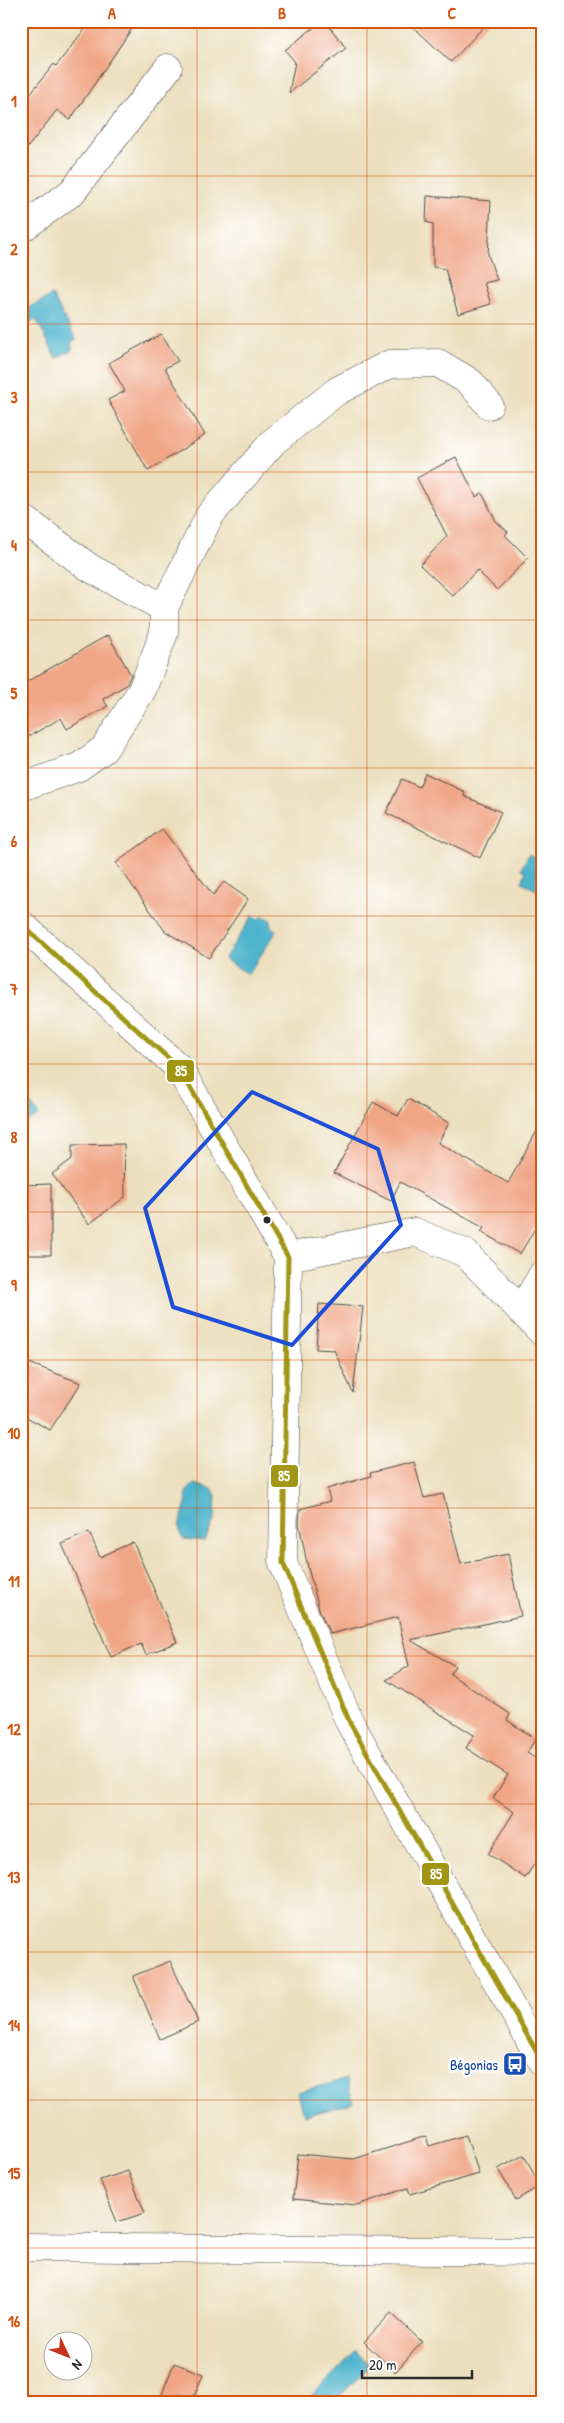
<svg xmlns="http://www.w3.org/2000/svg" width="564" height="2423" font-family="'Patrick Hand',sans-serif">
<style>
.water{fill:#4eb4cc;stroke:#3c707c}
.building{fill:#f0a686}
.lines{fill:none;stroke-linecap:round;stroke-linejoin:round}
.minor-casing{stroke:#484641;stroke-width:29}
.minor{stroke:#fff;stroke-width:28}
.bus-1-casing{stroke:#fff;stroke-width:9}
.bus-1{stroke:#a09614;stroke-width:5}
.marked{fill:none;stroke:#1d4ed8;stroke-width:4;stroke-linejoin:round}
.grid{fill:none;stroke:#d5540f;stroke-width:1;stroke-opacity:0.55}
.bus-dot{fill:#2b2b2b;stroke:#fff;stroke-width:2}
.labels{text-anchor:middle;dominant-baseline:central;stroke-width:5;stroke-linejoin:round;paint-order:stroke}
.transit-label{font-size:15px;fill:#164399;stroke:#fff;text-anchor:end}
.line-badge{stroke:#fff;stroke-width:2}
.badge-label{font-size:14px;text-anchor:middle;font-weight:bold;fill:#fff}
.neatline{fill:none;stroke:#d5540f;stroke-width:2}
.grid-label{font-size:16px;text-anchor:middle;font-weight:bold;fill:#d5540f}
</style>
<rect width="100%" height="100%" fill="#fff"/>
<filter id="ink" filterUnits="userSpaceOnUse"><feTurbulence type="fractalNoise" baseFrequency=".02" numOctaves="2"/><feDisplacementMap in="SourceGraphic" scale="10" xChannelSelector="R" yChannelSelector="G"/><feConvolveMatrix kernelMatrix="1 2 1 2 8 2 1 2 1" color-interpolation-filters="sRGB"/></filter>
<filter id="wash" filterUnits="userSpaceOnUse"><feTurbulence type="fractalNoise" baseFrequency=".0096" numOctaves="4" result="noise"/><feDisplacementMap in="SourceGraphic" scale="20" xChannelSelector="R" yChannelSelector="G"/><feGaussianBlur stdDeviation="1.12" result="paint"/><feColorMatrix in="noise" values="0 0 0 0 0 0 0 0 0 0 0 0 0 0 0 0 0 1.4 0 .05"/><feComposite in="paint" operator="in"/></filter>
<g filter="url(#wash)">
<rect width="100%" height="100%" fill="#ecdfbe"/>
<!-- water -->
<path class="water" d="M52 295 76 339 71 342 72 350 56 358 36 319 24 325 21 315 29 308Z
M529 854 543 862V894L522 882 526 871 521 869Z
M253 915 259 919 263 916 271 920V927L277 931 248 974 224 959Z
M21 1091 39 1115 21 1127Z
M194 1484 212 1489 216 1495 215 1518 205 1541 183 1539C175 1526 183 1516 186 1504 187 1501 186 1496 186 1492Z
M347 2079 353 2103 304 2116 298 2092Z
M356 2351 370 2366 334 2402H305Z"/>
<g id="blocks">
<!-- building -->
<path class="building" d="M91 21H137L70 120 57 110 21 156V105L54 64 56 66Z
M322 21H325L346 48 289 93 295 62 285 50Z
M407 21H489L451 62Z
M427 196 491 201 488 255 497 280 484 283 491 304 458 314 445 269 433 267V224L426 222Z
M161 334 178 361 165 368 205 435 148 471 108 400 125 391 109 363Z
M456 457 476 497 482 493 496 521 508 532 505 535 528 558 497 590 477 570 453 596 420 565 447 536 417 478Z
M108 635 131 675 126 685 103 699 108 706 67 729 61 718 21 741V685Z
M425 773 465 792 464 796 501 812 480 858 386 813 402 779 419 787Z
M162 829 213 895 224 882 248 899 209 958 165 931 116 863Z
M408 1099 449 1123 438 1143 508 1183 543 1120V1215L520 1254 481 1232 484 1228 400 1182 391 1201 334 1173 373 1102 398 1116Z
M124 1144 125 1197 89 1224 52 1174 72 1159V1145Z
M51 1184V1255H21V1185Z
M319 1304 363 1307 353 1393 334 1350 316 1349Z
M21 1360 81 1383 50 1430 21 1414Z
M414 1462 424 1498 443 1494 461 1564 508 1554 521 1616 410 1640 455 1666 450 1674 510 1714 507 1720 535 1739 527 1753 543 1763V1851L525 1878 488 1854 514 1812 493 1798 508 1775 466 1748 474 1735 386 1680 409 1666 398 1617 330 1634 320 1612 308 1568 299 1524 300 1509 330 1501 327 1489 371 1476 370 1473Z
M89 1532 100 1557 133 1542 177 1642 146 1655 141 1644 111 1657 62 1544Z
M170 1961 198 2022 160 2039 133 1976Z
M466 2135 479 2174 410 2194 408 2188 357 2205 293 2199 298 2154 354 2159 426 2136 429 2146Z
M524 2155 540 2186 516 2200 498 2169Z
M128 2171 145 2213 117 2222 100 2180Z
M391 2313 422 2342 395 2372 364 2342Z
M174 2363 203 2374 192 2402H159Z"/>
</g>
</g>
<g filter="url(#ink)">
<use href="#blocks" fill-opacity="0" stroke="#484641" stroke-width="1"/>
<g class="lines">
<defs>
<path id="minor" d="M21 229 72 192 168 68
M21 517 90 568 164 608 210 515 273 442 337 391 390 364 438 363 470 382 489 405
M21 787 79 767 104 749 142 690 164 633V608
M21 924 179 1068 288 1257 283 1563 350 1723 543 2063
M288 1257 415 1232 465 1253 543 1333
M521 1311 543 1274
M21 2247 543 2252"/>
</defs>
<!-- minor casing -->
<use href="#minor" class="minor-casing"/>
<!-- minor -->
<use href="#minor" class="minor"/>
<defs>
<path id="bus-1" d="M21 924 179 1068 288 1257 283 1563 350 1723 543 2063"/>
</defs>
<!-- bus-1 casing -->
<use href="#bus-1" class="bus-1-casing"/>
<!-- bus-1 -->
<use href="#bus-1" class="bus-1"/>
</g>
</g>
<!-- marked area -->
<path class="marked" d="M252 1092 378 1149 401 1225 292 1345 173 1307 145 1208Z"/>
<!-- grid -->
<path class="grid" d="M197 21V2402M367 21V2402M21 176H543M21 324H543M21 472H543M21 620H543M21 768H543M21 916H543M21 1064H543M21 1212H543M21 1360H543M21 1508H543M21 1656H543M21 1804H543M21 1952H543M21 2100H543M21 2248H543"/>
<!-- icons -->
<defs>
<symbol id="bus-square" viewBox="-11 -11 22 22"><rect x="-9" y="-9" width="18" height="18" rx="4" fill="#1a4fb4" stroke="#fff"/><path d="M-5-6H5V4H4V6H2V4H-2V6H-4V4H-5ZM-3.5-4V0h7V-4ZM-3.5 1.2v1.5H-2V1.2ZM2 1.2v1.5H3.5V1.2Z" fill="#fff"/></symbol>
</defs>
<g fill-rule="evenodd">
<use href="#bus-square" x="501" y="2050" width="28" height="28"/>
</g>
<!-- markers -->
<circle class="bus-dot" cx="267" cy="1220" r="4.5"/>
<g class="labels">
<!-- transit labels -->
<g class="transit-label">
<text x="498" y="2064">Bégonias</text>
</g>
</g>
<g class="line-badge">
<rect x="166" y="1059" width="29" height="24" rx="5" fill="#a09614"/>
<rect x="270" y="1464" width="29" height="24" rx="5" fill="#a09614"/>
<rect x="421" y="1862" width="29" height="24" rx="5" fill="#a09614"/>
</g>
<g class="badge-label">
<text x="181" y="1076">85</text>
<text x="284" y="1481">85</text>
<text x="436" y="1879">85</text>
</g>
<!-- margin -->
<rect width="564" height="2423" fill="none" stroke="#fff" stroke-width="55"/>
<!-- north arrow -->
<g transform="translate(68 2356) rotate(133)"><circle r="24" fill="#ffffff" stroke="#aaaaaa"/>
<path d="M0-4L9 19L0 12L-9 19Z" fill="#c8321e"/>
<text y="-8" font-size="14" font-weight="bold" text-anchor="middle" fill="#2b2b2b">N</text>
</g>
<!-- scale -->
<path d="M362 2370v8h110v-8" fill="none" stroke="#2b2b2b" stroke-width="2.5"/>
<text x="369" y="2370" font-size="15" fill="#2b2b2b" stroke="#ffffff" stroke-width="4" paint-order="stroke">20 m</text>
<rect x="28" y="28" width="508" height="2368" class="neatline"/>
<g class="grid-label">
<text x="112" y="19">A</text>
<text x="282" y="19">B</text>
<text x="452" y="19">C</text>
<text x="14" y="107">1</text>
<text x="14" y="255">2</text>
<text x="14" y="403">3</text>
<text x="14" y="551">4</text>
<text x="14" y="699">5</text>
<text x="14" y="847">6</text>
<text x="14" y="995">7</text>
<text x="14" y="1143">8</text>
<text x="14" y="1291">9</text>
<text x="14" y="1439">10</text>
<text x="14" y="1587">11</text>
<text x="14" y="1735">12</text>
<text x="14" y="1883">13</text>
<text x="14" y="2031">14</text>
<text x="14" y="2179">15</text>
<text x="14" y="2327">16</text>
</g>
</svg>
